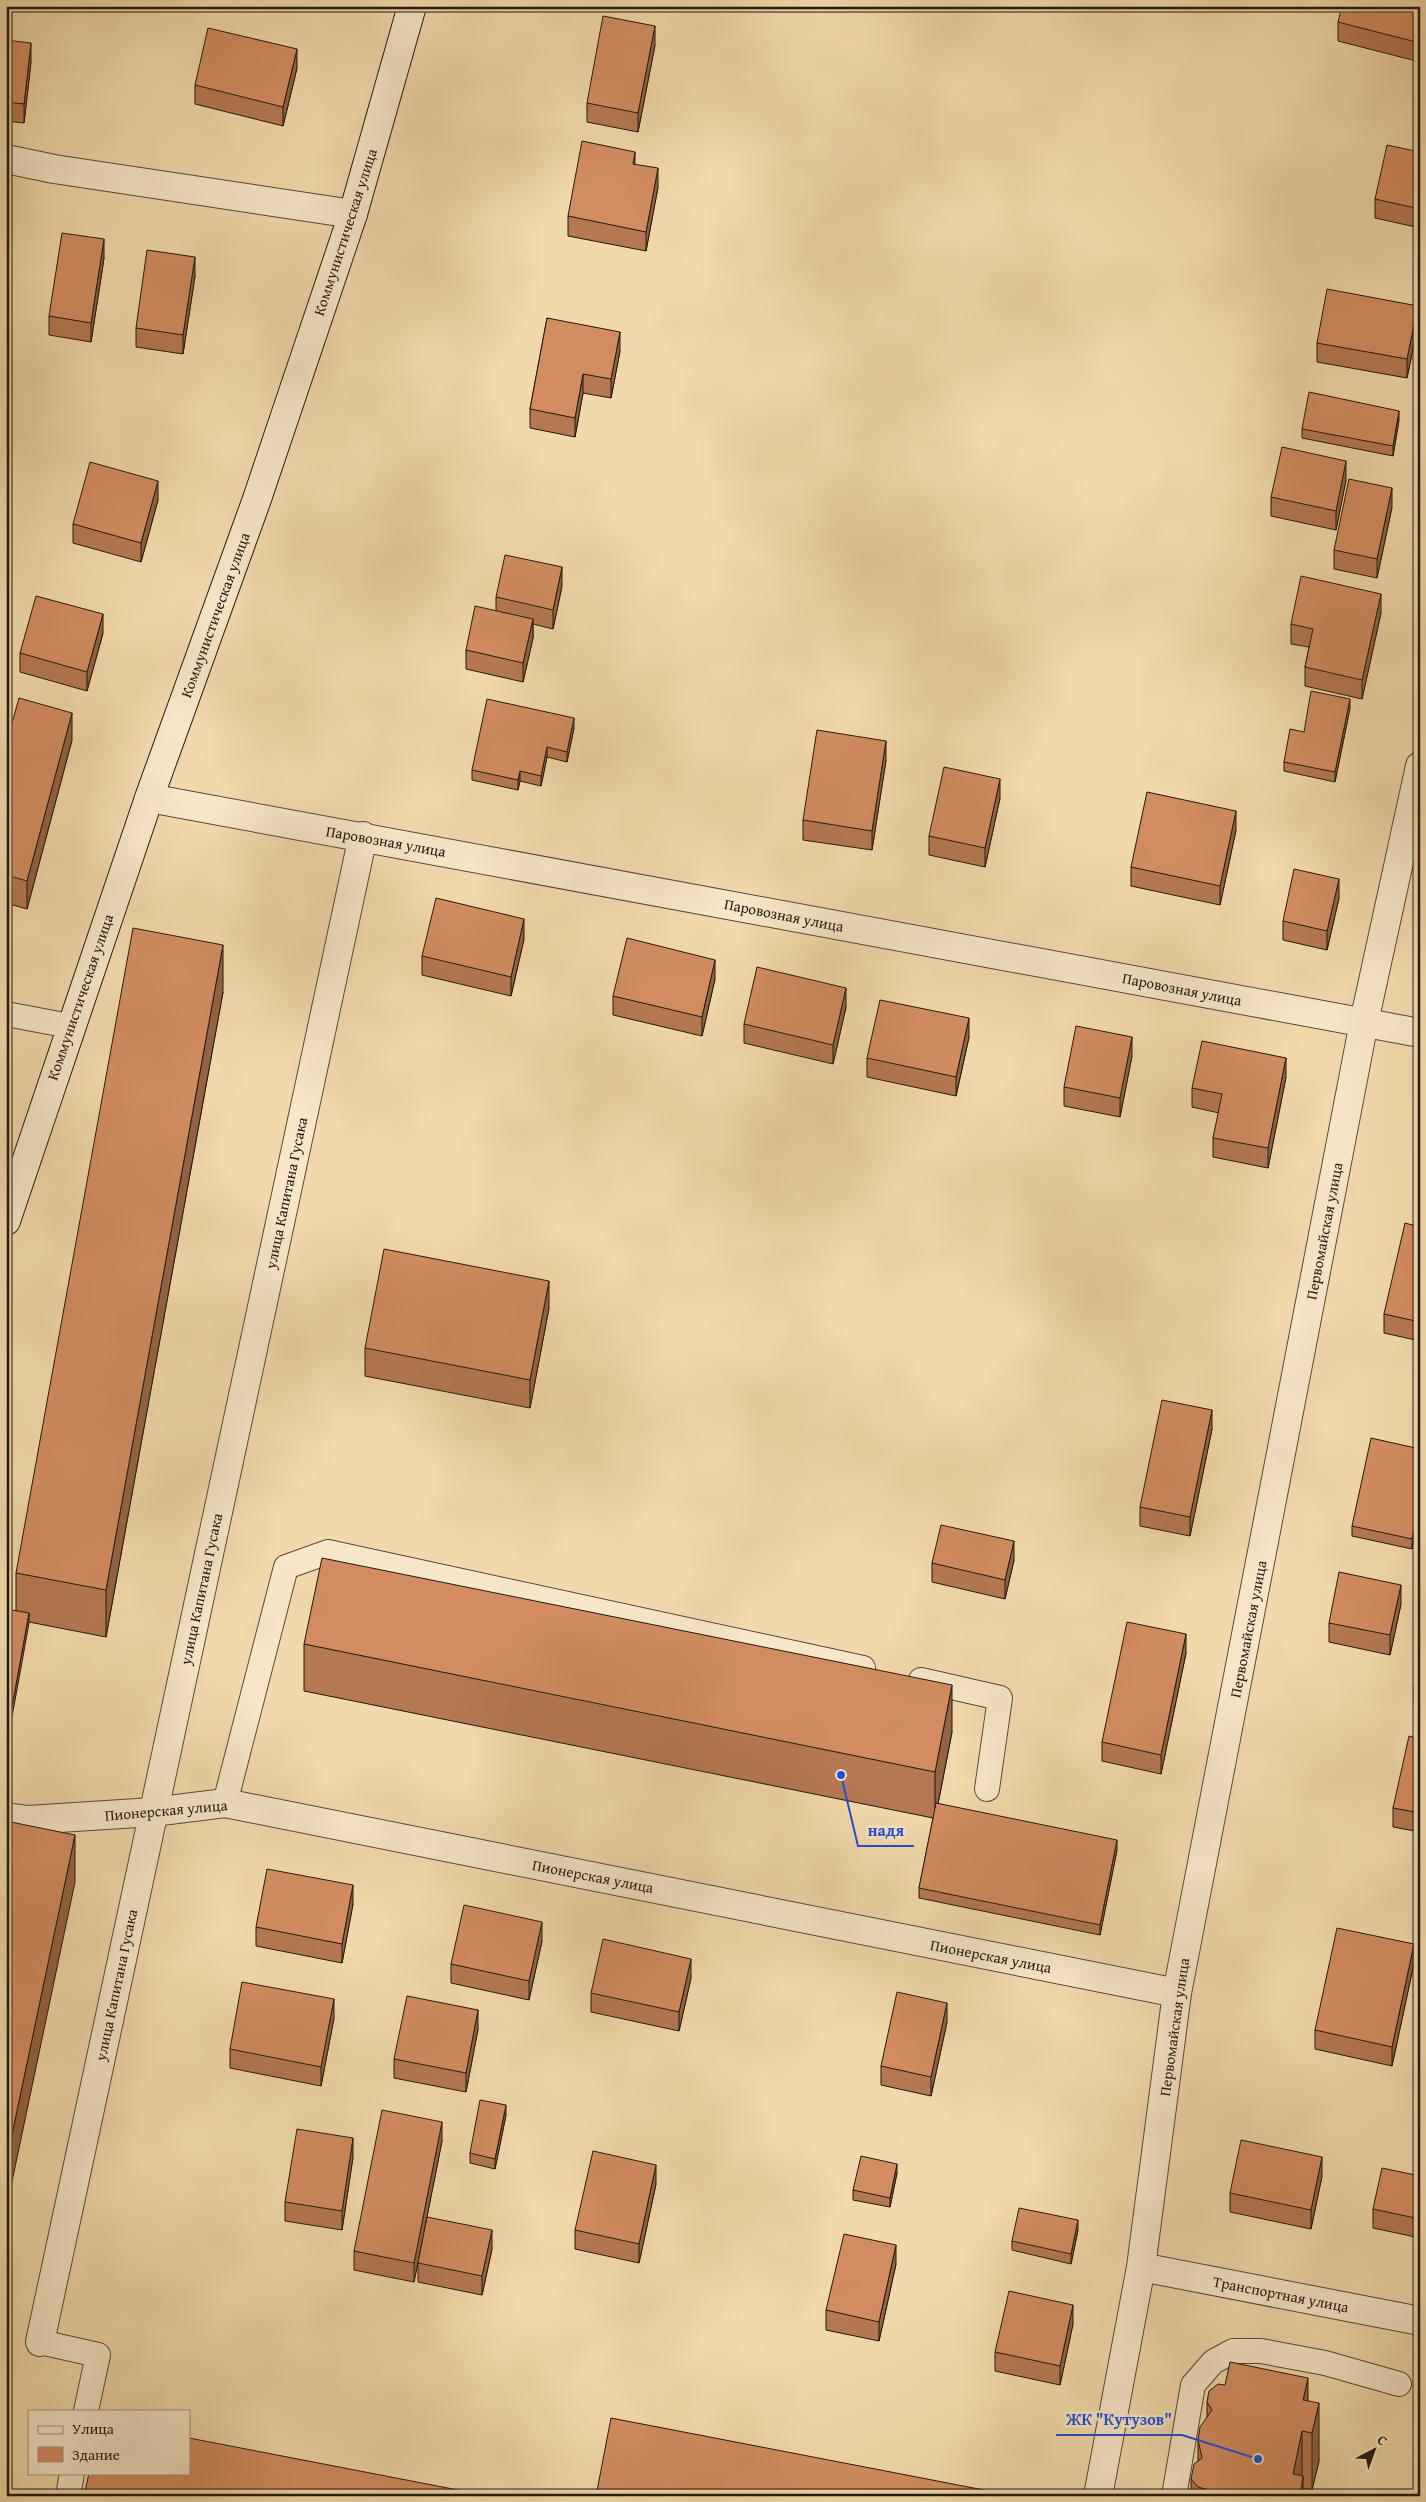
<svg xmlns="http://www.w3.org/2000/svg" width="1426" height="2502" font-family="'Gentium Book Plus',serif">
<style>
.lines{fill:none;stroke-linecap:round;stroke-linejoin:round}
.lane-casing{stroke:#554a37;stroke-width:26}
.street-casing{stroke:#554a37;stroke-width:30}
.secondary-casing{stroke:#211a10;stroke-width:30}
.lane{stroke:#f7e6c8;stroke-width:24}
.street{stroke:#f7e6c8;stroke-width:28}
.secondary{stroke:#f7e6c8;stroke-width:28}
.wall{fill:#b57853;stroke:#211a10}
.shaded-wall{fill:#946244;stroke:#211a10}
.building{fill:#d38c61;stroke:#211a10}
.labels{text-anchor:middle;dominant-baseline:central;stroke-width:5;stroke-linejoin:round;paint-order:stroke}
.street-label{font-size:15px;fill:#211a10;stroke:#f7e6c8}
.leader{fill:none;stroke:#1d4ed8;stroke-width:2}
.callout-dot{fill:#1d4ed8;stroke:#f7e6c8;stroke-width:2}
.callout-label{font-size:16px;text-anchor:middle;font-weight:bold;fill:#1d4ed8;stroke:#f7e6c8;stroke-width:5;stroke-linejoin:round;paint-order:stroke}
</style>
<rect width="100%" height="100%" fill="#f2d9ab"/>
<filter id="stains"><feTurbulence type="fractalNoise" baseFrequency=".004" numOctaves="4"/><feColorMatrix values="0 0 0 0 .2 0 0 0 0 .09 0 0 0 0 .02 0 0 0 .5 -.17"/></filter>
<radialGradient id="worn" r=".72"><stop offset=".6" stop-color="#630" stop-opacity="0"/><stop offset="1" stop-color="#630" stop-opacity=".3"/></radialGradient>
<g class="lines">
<defs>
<path id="lane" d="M6 1014 70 1026
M921 1680 1000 1698 987 1789
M225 1803 286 1567 328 1552 863 1668
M40 2342 98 2355 86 2411
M68 2496 72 2473
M1174 2496 1193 2385 1213 2362 1233 2351H1261L1325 2363 1399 2384"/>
<path id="street" d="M6 159 54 169 353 214
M149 798 1420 1033
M6 1817 28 1820 153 1812 225 1803 1177 1993
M1141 2267 1420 2321
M40 2342 363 836
M1098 2496 1141 2267 1177 1993 1364 1022 1420 766"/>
<path id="secondary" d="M6 1221 149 798 257 499 353 214 412 6"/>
</defs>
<!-- lane casing -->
<use href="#lane" class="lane-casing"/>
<!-- street casing -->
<use href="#street" class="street-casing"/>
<!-- secondary casing -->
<use href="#secondary" class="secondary-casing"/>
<!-- lane -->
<use href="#lane" class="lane"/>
<!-- street -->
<use href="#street" class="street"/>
<!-- secondary -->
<use href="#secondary" class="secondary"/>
</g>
<!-- wall -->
<path class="wall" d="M1420 6V62L1338 41V22Z
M6 40 31 62 24 123 6 121Z
M655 45 638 132 587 122V103Z
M297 68 283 126 195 104V85Z
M1420 152V228L1375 218V199Z
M658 187 646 251 568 236V216Z
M104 258 91 342 49 335V316Z
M195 276 183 354 136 347V328Z
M547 318 620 351 611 398 583 393 575 437 530 428V409Z
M1418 325 1407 378 1317 362V343Z
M1399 420 1393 456 1302 438V429Z
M1346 480 1336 530 1271 516V497Z
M158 500 141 562 73 543V524Z
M1392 507 1377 578 1334 569V550Z
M562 586 553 629 533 624V638L523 682 466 669V650L496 611V597Z
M1381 613 1362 699 1305 686V667L1309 647 1291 644V624Z
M103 633 87 691 20 672V653Z
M1350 708 1335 782 1284 771V762L1304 732Z
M574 728 567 762 547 757 541 786 520 781 518 790 472 780V770Z
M72 740 27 909 6 903V745Z
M886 760 872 850 803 840V820Z
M1000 798 985 867 929 855V836Z
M1236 830 1220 905 1131 886V867Z
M1339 898 1327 950 1283 940V921Z
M524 939 511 996 422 975V956Z
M715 979 702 1036 613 1015V996Z
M223 992 106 1637 29 1622 16 1611V1573Z
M846 1007 833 1064 744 1043V1024Z
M969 1037 956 1096 867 1077V1058Z
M1132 1056 1120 1117 1064 1106V1087Z
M1286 1077 1268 1168 1213 1157V1138L1219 1113 1192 1107V1088Z
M1420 1227V1341L1384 1333V1314Z
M549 1308 530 1408 365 1376V1348Z
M1212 1429 1190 1536 1140 1526V1507Z
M1420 1449 1412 1549 1352 1536V1526Z
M1014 1560 1005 1599 932 1582V1563Z
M1401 1604 1390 1655 1329 1642V1623Z
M304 1644 952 1732 938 1804 1117 1850 1100 1935 919 1898V1888L933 1818 304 1691Z
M1186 1653 1161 1774 1102 1761V1742Z
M1420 1658V1707L1414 1706V1687Z
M1420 1739V1832L1393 1827V1808Z
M353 1904 342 1963 256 1946V1927Z
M542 1941 529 2000 451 1983V1964Z
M1414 1963 1392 2066 1315 2049V2030Z
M691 1978 679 2031 591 2012V1993Z
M334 2018 321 2086 230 2068V2049Z
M947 2022 931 2096 881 2085V2066Z
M478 2029 466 2092 394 2078V2059Z
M506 2115 495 2169 470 2163V2153Z
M442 2141 414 2282 354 2270V2251Z
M353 2157 342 2230 285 2221V2202Z
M897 2173 890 2207 853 2200V2190Z
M1322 2176 1311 2229 1230 2212V2193Z
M1420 2176V2238L1373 2228V2209Z
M656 2184 639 2263 575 2249V2230Z
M1078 2230 1071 2264 1012 2250V2241Z
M492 2249 482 2295 418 2282V2263Z
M896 2264 879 2341 826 2330V2310Z
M1073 2324 1060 2385 995 2371V2352Z
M1308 2401 1319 2461 1312 2490 1303 2488V2496H1191V2479L1198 2461V2440L1207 2418V2402Z"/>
<!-- shaded-wall -->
<path class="shaded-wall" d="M655 26V45L638 132V113Z
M31 43V62L24 123V104Z
M297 49V68L283 126V107Z
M635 152V171L633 164Z
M658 168V187L646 251V232Z
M104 239V258L91 342V323Z
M195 257V276L183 354V335Z
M1418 306V325L1407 378V359Z
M620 332V351L611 398V379Z
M583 374V393L575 437V418Z
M1399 411V420L1393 456V446Z
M1346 461V480L1336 530V511Z
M158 481V500L141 562V543Z
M1392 488V507L1377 578V559Z
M562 567V586L553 629V610Z
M1381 594V613L1362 699V680Z
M103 614V633L87 691V672Z
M533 619V638L523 682V663Z
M1350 699V708L1335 782V772Z
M72 713V740L27 909V881Z
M574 718V728L567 762V752Z
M886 741V760L872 850V831Z
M547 747V757L541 786V776Z
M520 771V781L518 790V780Z
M1000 779V798L985 867V848Z
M1236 811V830L1220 905V886Z
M1339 879V898L1327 950V931Z
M524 919V939L511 996V977Z
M223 945V992L106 1637V1590Z
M715 960V979L702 1036V1017Z
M846 988V1007L833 1064V1045Z
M969 1018V1037L956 1096V1077Z
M1132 1037V1056L1120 1117V1098Z
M1286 1058V1077L1268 1168V1148Z
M549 1281V1308L530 1408V1380Z
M1212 1410V1429L1190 1536V1517Z
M1420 1504V1513L1412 1549V1539Z
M1014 1541V1560L1005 1599V1580Z
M1401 1585V1604L1390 1655V1635Z
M29 1613V1623L6 1750V1740Z
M1186 1634V1653L1161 1774V1755Z
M952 1685V1732L935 1819V1772Z
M75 1835V1882L6 2210V2163Z
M1117 1840V1850L1100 1935V1925Z
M353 1885V1904L342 1963V1944Z
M542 1922V1941L529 2000V1981Z
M1414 1944V1963L1392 2066V2047Z
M691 1959V1978L679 2031V2012Z
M334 1999V2018L321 2086V2067Z
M947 2003V2022L931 2096V2077Z
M478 2010V2029L466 2092V2073Z
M506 2105V2115L495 2169V2159Z
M442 2122V2141L414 2282V2263Z
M353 2138V2157L342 2230V2211Z
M1322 2157V2176L1311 2229V2210Z
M897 2164V2173L890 2207V2198Z
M656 2165V2184L639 2263V2244Z
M1078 2220V2230L1071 2264V2254Z
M492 2230V2249L482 2295V2276Z
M896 2245V2264L879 2341V2322Z
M1073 2305V2324L1060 2385V2366Z
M1308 2378V2432L1303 2400Z
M1319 2403V2461L1312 2490V2433Z
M1302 2431V2485L1303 2476V2496H1293V2474Z"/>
<!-- building -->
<path class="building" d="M1342 6H1420V43L1338 22Z
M603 16 655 26 638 113 587 103Z
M208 28 297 49 283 107 195 85Z
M6 40 31 43 24 104 6 102Z
M582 141 635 152 633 164 658 168 646 232 568 216Z
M1387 145 1420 152V209L1375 199Z
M62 233 104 239 91 323 49 316Z
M147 250 195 257 183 335 136 328Z
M1327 289 1418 306 1407 359 1317 343Z
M547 318 620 332 611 379 583 374 575 418 530 409Z
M1309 392 1399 411 1393 446 1302 429Z
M1282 447 1346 461 1336 511 1271 497Z
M90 462 158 481 141 543 73 524Z
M1349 479 1392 488 1377 559 1334 550Z
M505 555 562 567 553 610 496 597Z
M1301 576 1381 594 1362 680 1305 667 1313 629 1291 624Z
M36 596 103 614 87 672 20 653Z
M475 606 533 619 523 663 466 650Z
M1311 691 1350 699 1335 772 1284 762 1290 729 1304 732Z
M19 698 72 713 27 881 6 875V745Z
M487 699 574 718 567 752 547 747 541 776 520 771 518 780 472 770Z
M817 730 886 741 872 831 803 820Z
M944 767 1000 779 985 848 929 836Z
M1147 792 1236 811 1220 886 1131 867Z
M1294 869 1339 879 1327 931 1283 921Z
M436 898 524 919 511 977 422 956Z
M133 928 223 945 106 1590 16 1573Z
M627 938 715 960 702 1017 613 996Z
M757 967 846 988 833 1045 744 1024Z
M880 1000 969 1018 956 1077 867 1058Z
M1076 1026 1132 1037 1120 1098 1064 1087Z
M1202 1041 1286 1058 1268 1148 1213 1138 1222 1094 1192 1088Z
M1405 1223 1420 1227V1322L1384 1314Z
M384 1249 549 1281 530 1380 365 1348Z
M1162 1400 1212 1410 1190 1517 1140 1507Z
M1371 1438 1420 1449V1504L1412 1539 1352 1526Z
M941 1525 1014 1541 1005 1580 932 1563Z
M322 1558 952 1685 935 1772 304 1644Z
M1339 1572 1401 1585 1390 1635 1329 1623Z
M6 1609 29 1613 6 1740Z
M1127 1622 1186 1634 1161 1755 1102 1742Z
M1420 1658V1688L1414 1687Z
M1409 1736 1420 1739V1813L1393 1808Z
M936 1803 1117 1840 1100 1925 919 1888Z
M6 1821 75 1835 6 2163Z
M267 1869 353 1885 342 1944 256 1927Z
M464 1905 542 1922 529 1981 451 1964Z
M1337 1928 1414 1944 1392 2047 1315 2030Z
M603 1939 691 1959 679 2012 591 1993Z
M242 1982 334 1999 321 2067 230 2049Z
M897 1992 947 2003 931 2077 881 2066Z
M407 1996 478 2010 466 2073 394 2059Z
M480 2100 506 2105 495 2159 470 2153Z
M382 2110 442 2122 414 2263 354 2251Z
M297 2129 353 2138 342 2211 285 2202Z
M1241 2140 1322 2157 1311 2210 1230 2193Z
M593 2151 656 2165 639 2244 575 2230Z
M861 2156 897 2164 890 2198 853 2190Z
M1382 2168 1420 2176V2219L1373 2209Z
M1019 2208 1078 2220 1071 2254 1012 2241Z
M427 2217 492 2230 482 2276 418 2263Z
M844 2234 896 2245 879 2322 826 2310Z
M1009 2291 1073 2305 1060 2366 995 2352Z
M1230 2362 1308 2378 1303 2400 1319 2403 1312 2433 1302 2431 1293 2474 1303 2476 1300 2496H1204L1205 2489 1198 2487 1191 2479 1194 2464 1202 2458 1198 2440 1200 2427 1212 2410 1207 2402 1209 2391 1218 2384 1225 2385Z
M611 2418 1015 2496H596Z
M189 2438 489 2496H84L89 2473H189Z"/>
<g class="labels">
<!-- street labels -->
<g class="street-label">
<text transform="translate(345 232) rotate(-72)">Коммунистическая улица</text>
<text transform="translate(215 615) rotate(-70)">Коммунистическая улица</text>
<text transform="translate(386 841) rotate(10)">Паровозная улица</text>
<text transform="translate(784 915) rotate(11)">Паровозная улица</text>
<text transform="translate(1182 989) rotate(11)">Паровозная улица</text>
<text transform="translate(80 997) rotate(-71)">Коммунистическая улица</text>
<text transform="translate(286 1193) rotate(-78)">улица Капитана Гусака</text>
<text transform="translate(1324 1231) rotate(-79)">Первомайская улица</text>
<text transform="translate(201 1589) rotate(-78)">улица Капитана Гусака</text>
<text transform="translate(1248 1629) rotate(-79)">Первомайская улица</text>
<text transform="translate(166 1810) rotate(-5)">Пионерская улица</text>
<text transform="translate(593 1876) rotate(11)">Пионерская улица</text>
<text transform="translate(991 1956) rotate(11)">Пионерская улица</text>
<text transform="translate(116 1985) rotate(-78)">улица Капитана Гусака</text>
<text transform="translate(1174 2027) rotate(-82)">Первомайская улица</text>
<text transform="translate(1281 2294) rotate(11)">Транспортная улица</text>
</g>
</g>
<!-- callouts -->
<path class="leader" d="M841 1775L858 1846H914M1258 2459L1182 2435H1056"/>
<g class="callout-dot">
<circle cx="841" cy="1775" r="5"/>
<circle cx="1258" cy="2459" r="5"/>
</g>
<g class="callout-label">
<text x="886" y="1836">надя</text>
<text x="1119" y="2425">ЖК "Кутузов"</text>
</g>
<!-- margin -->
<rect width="1426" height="2502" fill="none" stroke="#f2d9ab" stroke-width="25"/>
<rect x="8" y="8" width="1411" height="2487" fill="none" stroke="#211a10" stroke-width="2.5"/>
<rect x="12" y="12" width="1401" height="2477" fill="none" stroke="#211a10"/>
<!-- legend -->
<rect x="28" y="2410" width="162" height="65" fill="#f7e6c8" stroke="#a1947e"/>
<rect x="38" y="2426" width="25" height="8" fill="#f7e6c8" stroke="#a1947e"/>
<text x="72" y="2434" font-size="15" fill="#211a10">Улица</text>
<rect x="38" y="2447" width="25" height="15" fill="#d38c61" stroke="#a1947e"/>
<text x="72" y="2460" font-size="15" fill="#211a10">Здание</text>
<!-- north arrow -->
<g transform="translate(1374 2450) rotate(41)" stroke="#f7e6c8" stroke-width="4" paint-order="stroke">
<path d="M0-4L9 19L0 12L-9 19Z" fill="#211a10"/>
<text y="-8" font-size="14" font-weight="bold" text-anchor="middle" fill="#211a10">С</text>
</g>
<rect width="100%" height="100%" filter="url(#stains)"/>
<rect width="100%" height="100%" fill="url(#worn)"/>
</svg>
